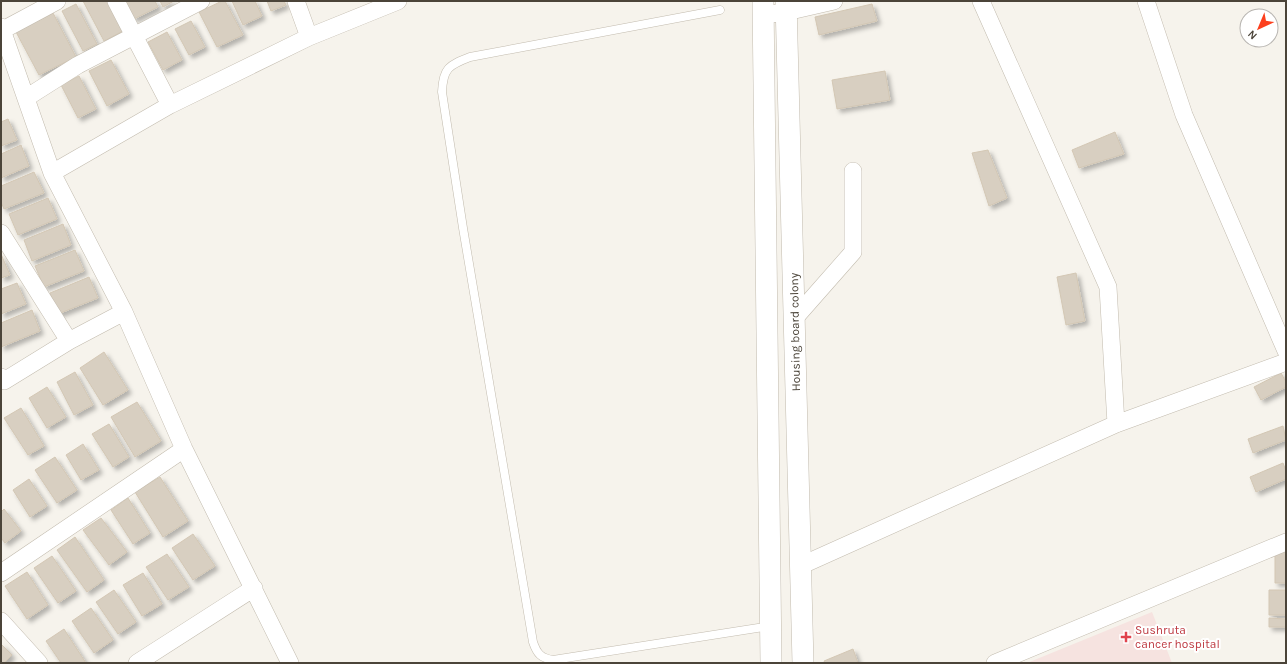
<svg xmlns="http://www.w3.org/2000/svg" width="1287" height="664" font-family="Karla,sans-serif">
<style>
.medical{fill:#f6e3e0}
.building{fill:#d8cfc1;stroke:#d3c7b4;filter:url(#shadow)}
.lines{fill:none;stroke-linecap:round;stroke-linejoin:round}
.service-casing{stroke:#c2bbae;stroke-width:9}
.minor-casing{stroke:#c2bbae;stroke-width:18}
.tertiary-casing{stroke:#c2bbae;stroke-width:22}
.service{stroke:#fff;stroke-width:8}
.minor{stroke:#fff;stroke-width:17}
.tertiary{stroke:#fff;stroke-width:21}
.health-dot{fill:#e0444e;stroke:#fff;stroke-width:1.5}
.labels{text-anchor:middle;dominant-baseline:central;stroke-width:4;stroke-linejoin:round;paint-order:stroke}
.street-label{font-size:12px;fill:#4b4439;stroke:#fff}
.health-label{font-size:12px;fill:#be3a42;stroke:#fff;text-anchor:start}
</style>
<defs>
<filter id="shadow"><feDropShadow dx="3.5" dy="3.5" stdDeviation="2" flood-color="#0004"/></filter>
</defs>
<rect width="100%" height="100%" fill="#f6f3ec"/>
<!-- medical -->
<path class="medical" d="M1152 612 1172 663H1027Z"/>
<!-- building -->
<path class="building" d="M83 1H110L125 30 104 41Z
M125 1H155L158 7 134 19Z
M160 1H174L163 7Z
M222 1H225L243 35 217 47 199 12Z
M232 1H255L262 16 243 25Z
M267 1H284L286 5 271 11Z
M76 4 97 44 83 51 62 11Z
M872 4 877 21 819 35 815 17Z
M53 13 76 57 39 75 16 32Z
M191 21 205 47 189 55 175 29Z
M167 32 182 60 163 70 148 42Z
M111 60 129 94 107 106 89 71Z
M885 71 890 100 837 109 832 80Z
M79 76 96 109 78 118 61 85Z
M8 119 17 140 1 146V122Z
M1115 132 1124 154 1079 168 1072 150Z
M21 145 29 166 1 178V154Z
M988 150 1007 198 989 206 972 153Z
M34 172 44 193 4 209 1 202V186Z
M48 198 57 219 18 235 9 214Z
M63 224 71 245 32 261 24 240Z
M75 250 84 271 44 287 35 266Z
M1 254 10 275 1 278Z
M1076 273 1085 321 1066 325 1057 277Z
M89 277 98 298 58 314 50 293Z
M17 283 26 304 1 314V289Z
M32 310 40 331 1 347V323Z
M104 352 128 390 103 405 80 368Z
M75 372 93 405 74 415 57 382Z
M1281 373 1286 382V387L1261 400 1254 387Z
M47 387 66 417 47 428 29 398Z
M137 402 161 441 135 457 111 417Z
M21 408 44 446 28 455 4 418Z
M109 424 129 457 113 467 92 434Z
M1283 426 1286 440 1253 453 1248 439Z
M83 444 99 470 81 480 66 455Z
M55 457 77 490 57 503 35 470Z
M1283 463 1286 471V479L1256 492 1250 477Z
M160 477 188 521 163 537 135 492Z
M29 479 47 506 30 517 13 490Z
M128 498 150 533 133 544 111 510Z
M4 509 21 531 5 543 1 538V512Z
M101 518 127 552 109 565 83 530Z
M193 534 215 566 193 580 172 548Z
M75 537 104 580 87 592 57 550Z
M1275 551H1286V583H1275Z
M167 554 189 587 168 600 146 567Z
M52 556 76 591 58 603 34 568Z
M27 572 48 605 27 619 5 586Z
M143 573 162 604 142 616 123 585Z
M114 590 136 622 118 634 96 602Z
M1269 590H1286V615H1269Z
M91 608 113 640 94 653 72 621Z
M1269 618 1286 619V627H1269Z
M64 629 86 663H61L46 641Z
M1 644 12 655 4 663H1Z
M853 649 858 663H825L824 661Z"/>
<g class="lines">
<defs>
<path id="service" d="M720 10 470 57C449 65 443 68 442 92L463 228 533 642C537 654 541 658 553 660L770 626"/>
<path id="minor" d="M116 1 170 105
M981 1 1108 287 1116 424
M1146 1 1184 115 1286 351
M763 15 786 12 834 1
M1 27 52 173 124 312 184 449 290 663
M1 31 57 1
M309 37 398 1
M26 98 78 65 201 1
M52 173 170 105 309 37 296 1
M1 233 69 341
M794 319 853 252V171
M1 377 4 381 69 341 124 312
M800 566 1116 424 1286 362
M1 573 184 449
M1 621 39 663
M137 663 254 588
M995 663 1286 542"/>
<path id="tertiary" d="M763 1 771 663
M786 1 803 663"/>
</defs>
<!-- service casing -->
<use href="#service" class="service-casing"/>
<!-- minor casing -->
<use href="#minor" class="minor-casing"/>
<!-- tertiary casing -->
<use href="#tertiary" class="tertiary-casing"/>
<!-- service -->
<use href="#service" class="service"/>
<!-- minor -->
<use href="#minor" class="minor"/>
<!-- tertiary -->
<use href="#tertiary" class="tertiary"/>
</g>
<!-- markers -->
<path class="health-dot" d="M1124 631h4v4h4v4h-4v4h-4v-4h-4v-4h4z"/>
<g class="labels">
<!-- street labels -->
<g class="street-label">
<text transform="translate(795 332) rotate(-91)">Housing board colony</text>
</g>
<!-- health labels -->
<g class="health-label">
<text x="1135" y="630">Sushruta<tspan x="1135" dy="14">cancer hospital</tspan></text>
</g>
</g>
<!-- border -->
<rect width="1287" height="664" fill="none" stroke="#4b4439" stroke-width="4"/>
<!-- north arrow -->
<g transform="translate(1259 28) rotate(224)"><circle r="19" fill="#ffffff" stroke="#b7b4b0"/>
<path d="M0-3L7 15L0 10L-7 15Z" fill="#fc3f1d"/>
<text y="-6" font-size="11" font-weight="bold" text-anchor="middle" fill="#4b4439">N</text>
</g>
</svg>
